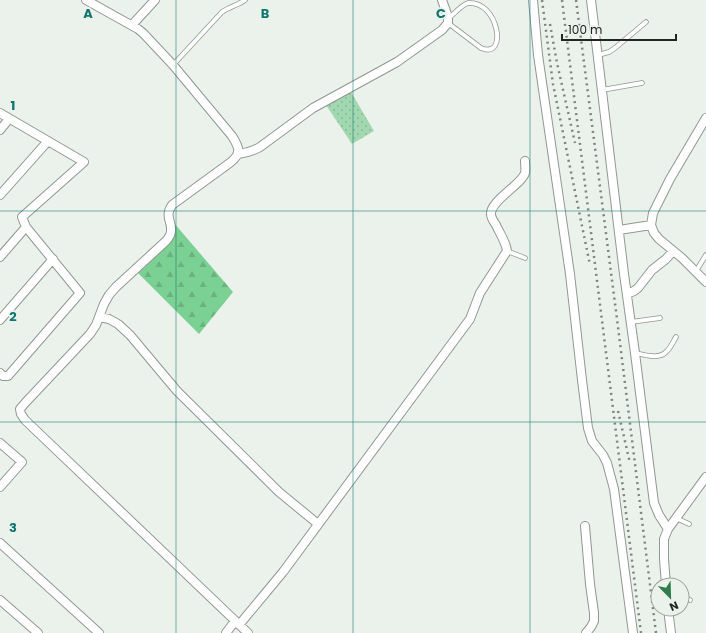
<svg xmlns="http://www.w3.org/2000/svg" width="706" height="633" font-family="Poppins,sans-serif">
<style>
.grass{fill:url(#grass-dots)}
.forest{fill:url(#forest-firs)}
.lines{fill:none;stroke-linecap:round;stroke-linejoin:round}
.lane-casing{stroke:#919792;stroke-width:5.5}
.street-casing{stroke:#919792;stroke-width:10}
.lane{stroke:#fff;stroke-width:4}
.street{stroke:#fff;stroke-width:8}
.rail{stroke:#7f837f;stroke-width:2.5;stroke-dasharray:2 4;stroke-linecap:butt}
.grid{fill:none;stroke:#0f766e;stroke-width:1;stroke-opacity:0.55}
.grid-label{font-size:13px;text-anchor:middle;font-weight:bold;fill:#0f766e;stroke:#ebf2ec;stroke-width:3.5;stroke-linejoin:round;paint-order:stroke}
</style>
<defs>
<pattern id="grass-dots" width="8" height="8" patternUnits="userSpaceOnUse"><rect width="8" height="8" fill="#a2d8b0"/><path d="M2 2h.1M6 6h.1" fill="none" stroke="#8bb997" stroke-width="1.8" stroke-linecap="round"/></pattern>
<pattern id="forest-firs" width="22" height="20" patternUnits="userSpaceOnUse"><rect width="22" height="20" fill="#7bd094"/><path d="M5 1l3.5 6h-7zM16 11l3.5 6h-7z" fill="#6ab27f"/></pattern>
</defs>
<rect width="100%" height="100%" fill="#ebf2ec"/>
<!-- grass -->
<path class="grass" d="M351 92 374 131 352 144 326 105Z"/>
<!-- forest -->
<path class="forest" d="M174 223 233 292 199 334 138 273 170 243Z"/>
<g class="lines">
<defs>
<path id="lane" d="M448 23 481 48C509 60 498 0 468 3 460 6 454 14 448 19
M598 55 609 52 615 48 646 22
M173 65 222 12C229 7 238 5 245 0
M602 90 642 83
M507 251 525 258
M696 271 706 255
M631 322 660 318
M635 353C645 355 660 360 667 351 671 347 673 342 676 337
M676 518 689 524
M682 597 690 600"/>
<path id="street" d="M86 0 138 29 143 33 173 65 232 136C239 147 242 153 231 162L172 205C163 218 175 224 170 235 169 237 168 239 166 241L116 287 109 295 104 304 96 325 90 334 26 402 20 409 21 414 25 420 248 633
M533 0 538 55 570 274 582 380 588 428 592 441 603 455 607 463 614 489 633 633
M591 0 624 274 635 353 654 503 659 515 668 529
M132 25 155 0
M0 113 84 162 22 217 26 227 80 293 8 376H3L0 373
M706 118 670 179 653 213 651 225 654 233 659 239 682 258 706 282
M0 130 9 119
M238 154C246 153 253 151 260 147L313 108 397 62 442 30 448 23V19L447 14 442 0
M0 195 48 141
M619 230 651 225
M0 257 26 227
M627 294 634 291 638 288 652 270 666 259 673 251
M100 317 109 319 118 324 130 335 177 391 279 492 318 524
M0 320 53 259
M0 443 22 462 0 487
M585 526 590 584 594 613V621L591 627 586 633
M0 543 99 633
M666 585 664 559V539L668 529 706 477
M0 600 38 633
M668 609 671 633
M239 625 283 572 470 319 480 293 507 251C506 242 500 234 496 225 494 222 491 218 491 214 490 201 522 184 525 173 526 170 525 165 525 161
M226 633 235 621"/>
</defs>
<!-- lane casing -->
<use href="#lane" class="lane-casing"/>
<!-- street casing -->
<use href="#street" class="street-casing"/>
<!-- lane -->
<use href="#lane" class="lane"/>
<!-- street -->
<use href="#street" class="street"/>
<!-- rail -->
<path class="rail" d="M542 0 553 84 590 265
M562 0 641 633
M576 0 617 319 656 633
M550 24 557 63 575 143
M618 411 630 463"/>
</g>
<!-- grid -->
<path class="grid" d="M176 0V633M353 0V633M530 0V633M0 211H706M0 422H706"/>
<g class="grid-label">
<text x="88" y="18">A</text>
<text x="265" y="18">B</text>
<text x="441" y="18">C</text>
<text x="13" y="110">1</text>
<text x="13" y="321">2</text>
<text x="13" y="532">3</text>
</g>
<!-- north arrow -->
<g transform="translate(670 597) rotate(157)"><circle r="19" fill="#ebf2ec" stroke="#9ba09c"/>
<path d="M0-3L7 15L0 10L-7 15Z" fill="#307c4b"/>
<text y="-6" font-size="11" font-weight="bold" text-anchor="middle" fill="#232523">N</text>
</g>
<!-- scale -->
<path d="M562 34v6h114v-6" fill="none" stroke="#232523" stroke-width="2"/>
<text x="568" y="34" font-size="12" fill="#232523" stroke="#ebf2ec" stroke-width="3" paint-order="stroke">100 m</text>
</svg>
